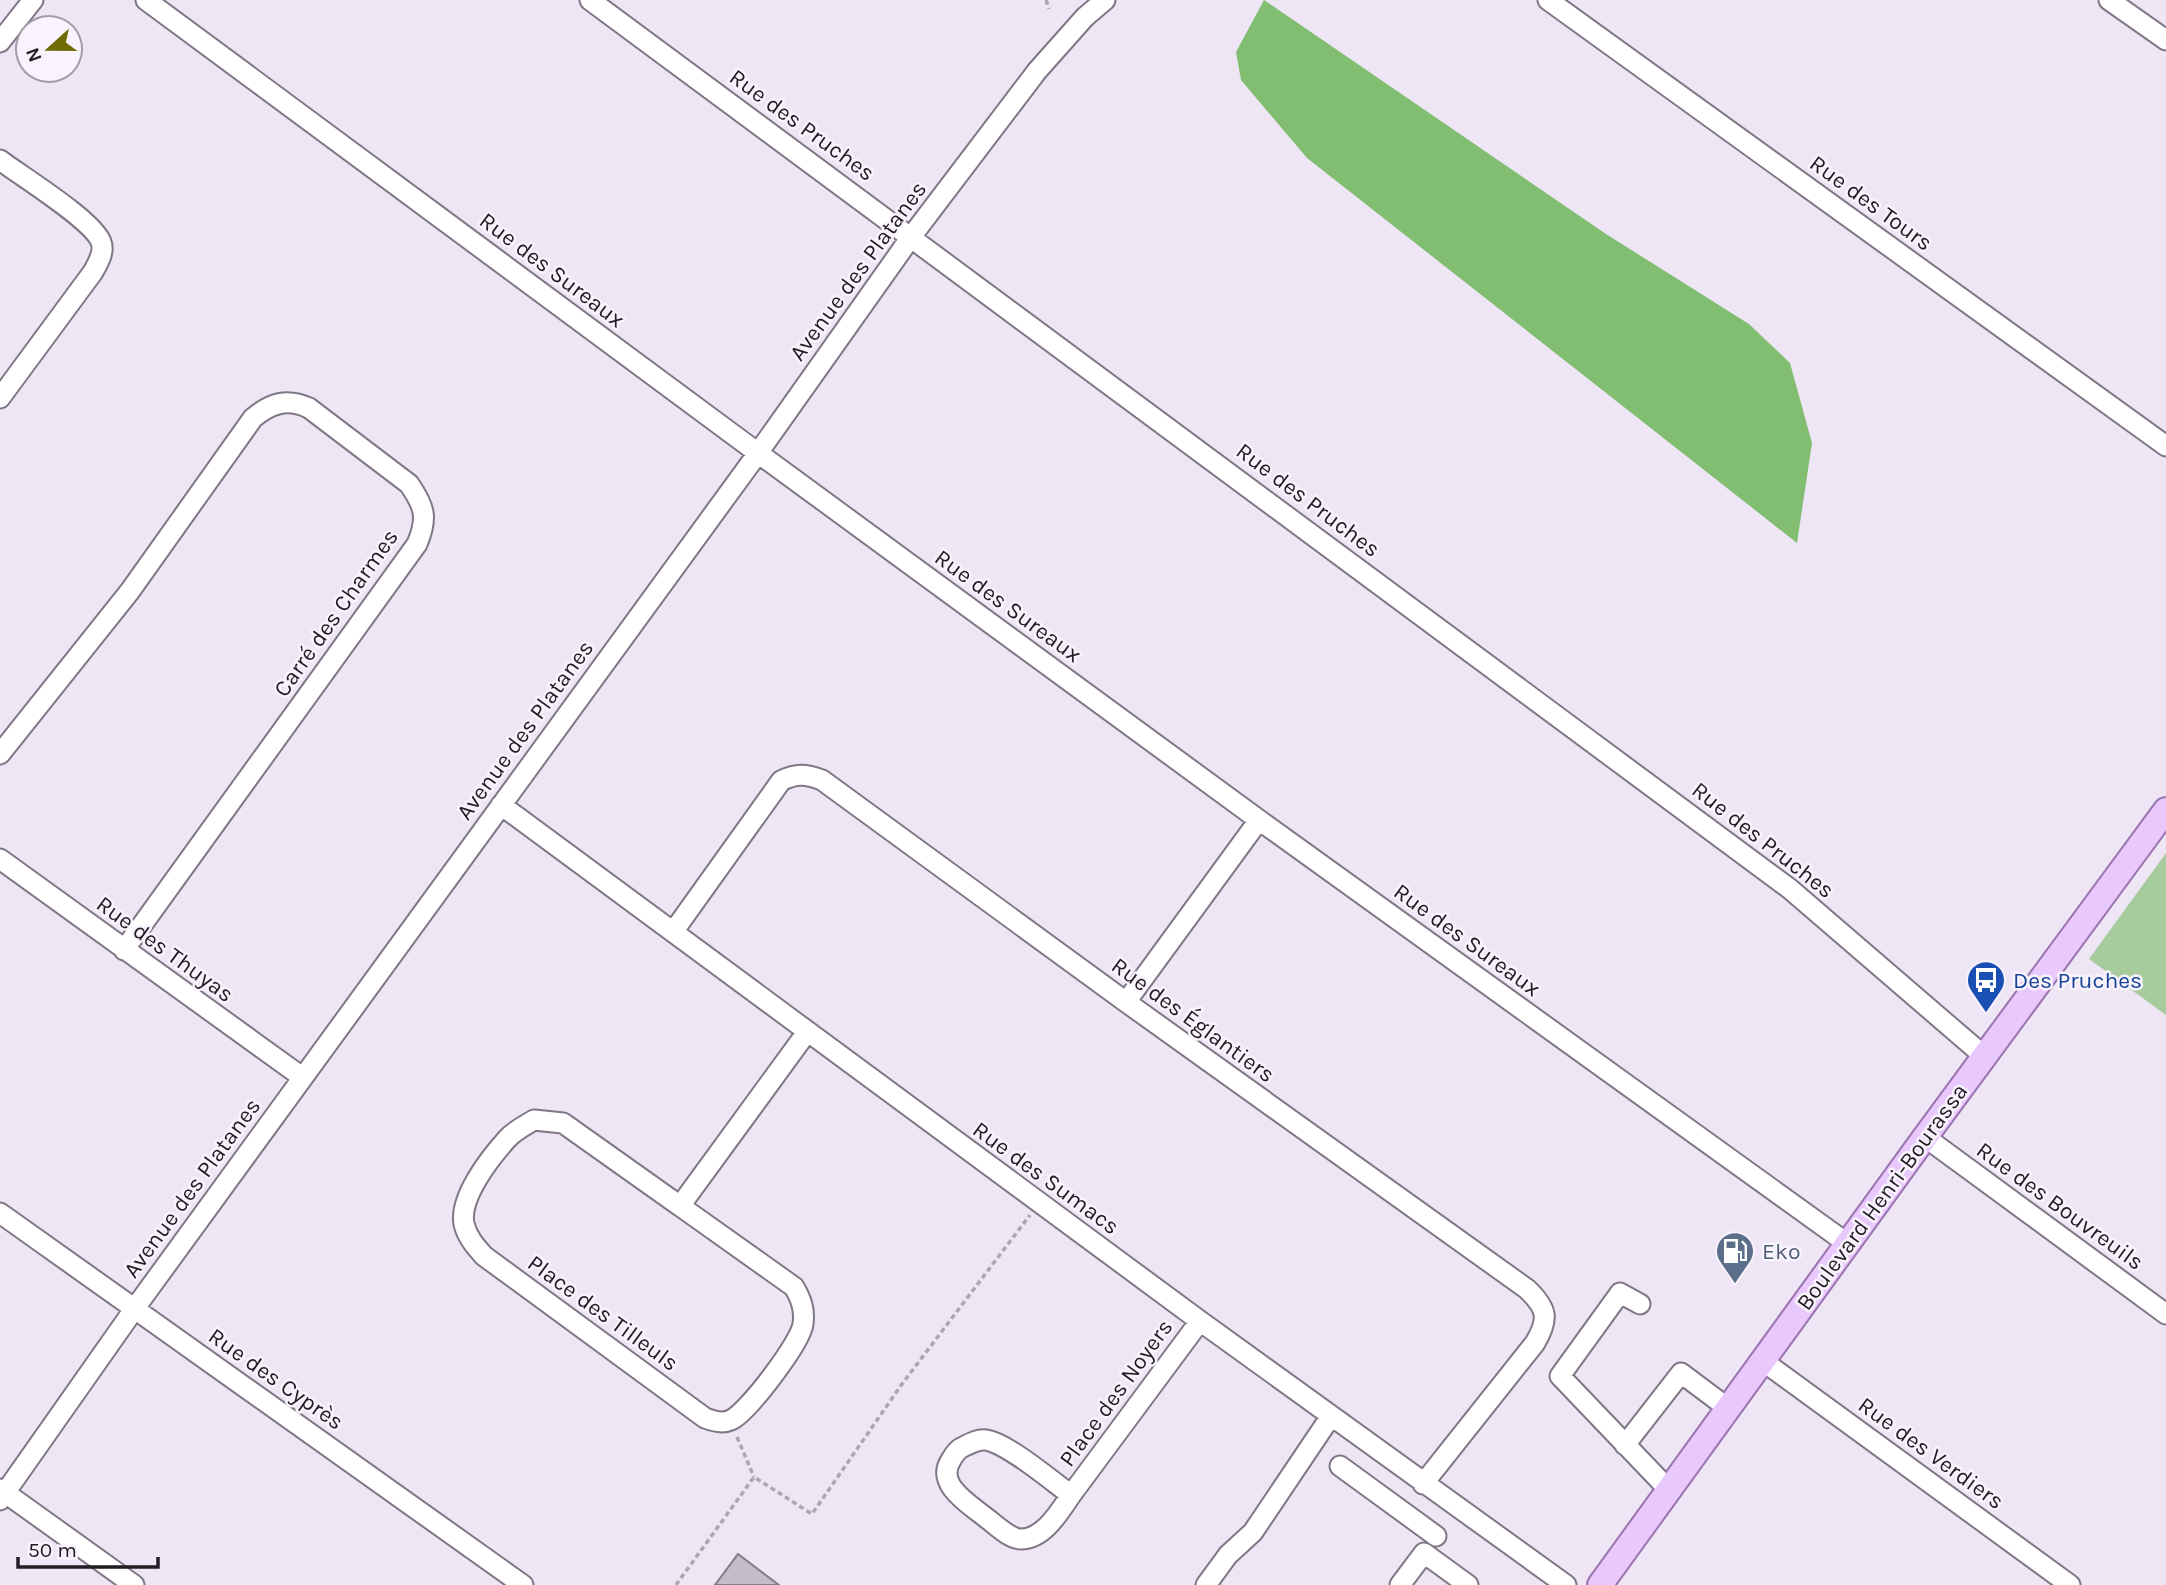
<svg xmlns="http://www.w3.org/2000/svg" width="2166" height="1585" font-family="Karla,sans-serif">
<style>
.green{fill:#a6cb9d}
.forest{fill:#81be72}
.building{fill:#c4bbcb;stroke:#847c8a;stroke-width:2}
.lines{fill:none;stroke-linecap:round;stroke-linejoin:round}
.minor-casing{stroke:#7f7785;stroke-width:23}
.major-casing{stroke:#9a74af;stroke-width:28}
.path{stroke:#aca5b2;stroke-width:3.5;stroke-dasharray:5 3.5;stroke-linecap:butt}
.minor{stroke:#fff;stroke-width:19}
.major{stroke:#e9c8fd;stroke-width:24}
.labels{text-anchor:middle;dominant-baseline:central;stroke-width:5;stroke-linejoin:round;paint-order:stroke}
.street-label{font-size:23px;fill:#201d23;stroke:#f9f3fd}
.transit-label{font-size:23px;fill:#164399;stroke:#f9f3fd;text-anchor:start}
.service-label{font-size:23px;fill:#4e5e75;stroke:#f9f3fd;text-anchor:start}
</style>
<rect width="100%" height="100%" fill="#eee5f5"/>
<!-- green -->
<path class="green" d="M2166 853V1015L2089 959Z"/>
<!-- forest -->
<path class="forest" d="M1264 0 1606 234 1749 324 1790 363 1812 443 1797 543 1307 158 1241 80 1236 52Z"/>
<!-- building -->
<path class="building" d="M738 1554 779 1585H715Z"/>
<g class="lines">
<defs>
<path id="minor" d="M146 0 758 453 1259 820 1848 1244
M590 0 1790 889 1984 1056
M1548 0 2166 446
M2109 0 2166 40
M0 42 33 0
M0 160C21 176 93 220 101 242 105 252 98 263 93 272L0 398
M0 754 130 591 253 418C271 403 287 398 309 408L409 484C425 507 428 518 417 544L124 950
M501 805 1200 1321 1566 1585
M0 859 302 1077
M673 932 781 781C796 773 806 774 822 780L1126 1002 1527 1289C1548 1309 1549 1319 1535 1343L1423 1484
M1126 1002 1259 820
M1925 1137 2166 1314
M680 1206 794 1287C801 1299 805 1309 803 1324 801 1342 748 1412 731 1420 722 1424 714 1421 705 1418L484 1256C476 1247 467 1237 464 1224 459 1198 489 1159 507 1139 514 1131 524 1126 534 1120L563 1123 680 1206 807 1032
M0 1213 523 1585
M1640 1304 1620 1293 1560 1376 1669 1490
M1763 1361 2070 1585
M1625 1445 1681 1373 1729 1409
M1340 1466 1436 1536
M0 1489 134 1585
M1071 1495C1060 1511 1044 1539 1021 1539 1009 1539 995 1524 985 1517 969 1504 935 1484 951 1460 954 1455 956 1451 961 1448 969 1444 977 1439 986 1440 1007 1443 1052 1481 1071 1495L1200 1321
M0 1500 135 1308 758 453 911 237 1037 71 1085 17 1105 0
M1206 1585 1228 1555 1253 1532 1331 1416
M1400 1585 1424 1553 1468 1585"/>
<path id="major" d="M1600 1585 1925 1137 2166 810"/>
</defs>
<!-- minor casing -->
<use href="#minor" class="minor-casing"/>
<!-- major casing -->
<use href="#major" class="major-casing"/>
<!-- path -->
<path class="path" d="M1046 0 1049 9
M737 1437 754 1477
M676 1585 754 1477 812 1514 902 1384 1030 1215"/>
<!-- minor -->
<use href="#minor" class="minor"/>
<!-- major -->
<use href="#major" class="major"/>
</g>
<!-- icons -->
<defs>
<symbol id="bus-pin" viewBox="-11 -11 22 30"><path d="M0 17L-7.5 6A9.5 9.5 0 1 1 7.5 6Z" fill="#1a4fb4" stroke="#f9f3fd"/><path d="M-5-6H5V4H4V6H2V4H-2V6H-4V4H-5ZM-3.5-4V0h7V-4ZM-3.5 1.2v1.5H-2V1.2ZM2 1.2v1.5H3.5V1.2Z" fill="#fff"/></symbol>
<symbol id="fuel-pin" viewBox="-11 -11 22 30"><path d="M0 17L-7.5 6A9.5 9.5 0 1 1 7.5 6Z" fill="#5c6f8a" stroke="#f9f3fd"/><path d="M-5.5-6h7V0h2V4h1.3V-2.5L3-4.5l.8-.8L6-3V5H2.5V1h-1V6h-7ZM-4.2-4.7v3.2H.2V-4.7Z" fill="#fff"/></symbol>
</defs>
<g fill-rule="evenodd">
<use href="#bus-pin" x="1964" y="958" width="44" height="60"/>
<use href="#fuel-pin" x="1713" y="1229" width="44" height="60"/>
</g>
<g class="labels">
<!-- street labels -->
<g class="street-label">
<text transform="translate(802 125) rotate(36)">Rue des Pruches</text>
<text transform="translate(1871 203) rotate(36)">Rue des Tours</text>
<text transform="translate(552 270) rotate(37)">Rue des Sureaux</text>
<text transform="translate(858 271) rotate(-54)">Avenue des Platanes</text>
<text transform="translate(1308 500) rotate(37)">Rue des Pruches</text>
<text transform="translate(1008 606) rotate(36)">Rue des Sureaux</text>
<text transform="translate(336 613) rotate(-55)">Carré des Charmes</text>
<text transform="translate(525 730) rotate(-54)">Avenue des Platanes</text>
<text transform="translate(1763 840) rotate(38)">Rue des Pruches</text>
<text transform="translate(1467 940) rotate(36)">Rue des Sureaux</text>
<text transform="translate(165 949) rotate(36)">Rue des Thuyas</text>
<text transform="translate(1193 1020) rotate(36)">Rue des Églantiers</text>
<text transform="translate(1046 1178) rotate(36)">Rue des Sumacs</text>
<text transform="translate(192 1188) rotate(-54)">Avenue des Platanes</text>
<text transform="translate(1882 1197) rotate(-54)">Boulevard Henri-Bourassa</text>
<text transform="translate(2060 1206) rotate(36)">Rue des Bouvreuils</text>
<text transform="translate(603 1313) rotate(36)">Place des Tilleuls</text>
<text transform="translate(276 1379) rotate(35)">Rue des Cyprès</text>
<text transform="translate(1116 1393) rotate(-54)">Place des Noyers</text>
<text transform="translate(1931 1453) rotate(36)">Rue des Verdiers</text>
</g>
<!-- transit labels -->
<g class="transit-label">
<text x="2013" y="980">Des Pruches</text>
</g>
<!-- service labels -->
<g class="service-label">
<text x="1762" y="1251">Eko</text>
</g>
</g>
<!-- north arrow -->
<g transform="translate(49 49) rotate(249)"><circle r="33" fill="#f9f3fd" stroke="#a29da6" stroke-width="2"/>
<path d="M0-5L12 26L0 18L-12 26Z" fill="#716b05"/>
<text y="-10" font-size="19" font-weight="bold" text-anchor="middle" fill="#201d23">N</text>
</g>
<!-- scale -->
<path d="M18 1557v10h140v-10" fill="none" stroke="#201d23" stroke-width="3.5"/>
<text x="28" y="1557" font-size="21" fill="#201d23" stroke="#f9f3fd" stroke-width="5" paint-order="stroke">50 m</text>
</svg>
